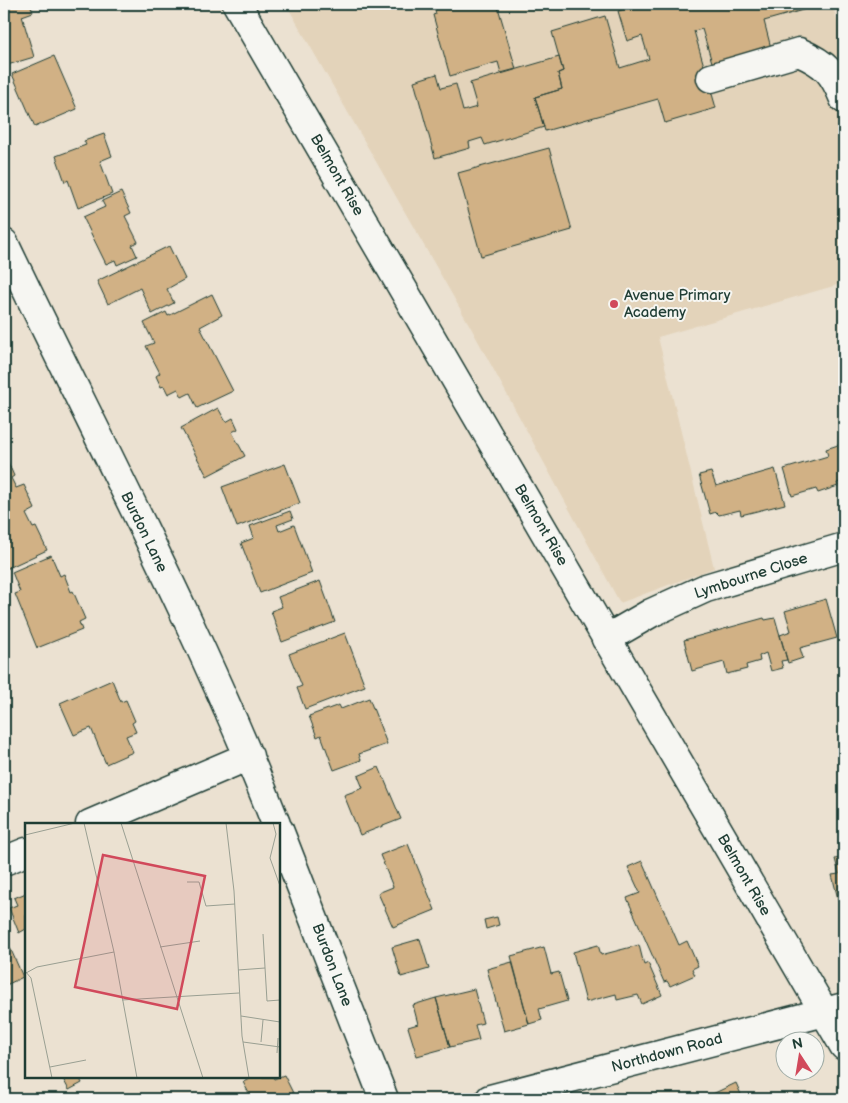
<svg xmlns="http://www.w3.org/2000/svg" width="848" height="1103" font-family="'Balsamiq Sans',sans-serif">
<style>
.built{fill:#e3d3ba}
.building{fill:#d1b185;stroke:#1f3d34}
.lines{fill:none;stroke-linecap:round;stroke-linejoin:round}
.minor-casing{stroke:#1f3d34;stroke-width:31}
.highway-casing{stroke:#1f3d34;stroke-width:31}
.minor{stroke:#f6f6f2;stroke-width:28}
.highway{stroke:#f6f6f2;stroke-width:28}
.poi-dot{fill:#d1495b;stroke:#f6f6f2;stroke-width:2}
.labels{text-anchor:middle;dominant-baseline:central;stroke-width:4;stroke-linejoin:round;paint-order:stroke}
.street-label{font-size:15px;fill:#1f3d34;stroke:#f6f6f2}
.poi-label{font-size:15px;fill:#1f3d34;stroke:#f6f6f2;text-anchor:start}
.inset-road{fill:none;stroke:#999f92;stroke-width:1}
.view{fill:#d1495b;fill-opacity:0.15;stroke:#d1495b;stroke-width:2.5}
.inset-edge{fill:none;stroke:#1f3d34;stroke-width:2.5}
</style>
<rect width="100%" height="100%" fill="#ebe1d1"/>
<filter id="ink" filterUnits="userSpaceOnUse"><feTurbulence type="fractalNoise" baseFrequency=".02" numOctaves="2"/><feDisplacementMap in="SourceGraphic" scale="10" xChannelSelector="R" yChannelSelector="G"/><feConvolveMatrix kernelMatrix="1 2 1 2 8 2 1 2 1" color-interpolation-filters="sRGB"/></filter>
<g filter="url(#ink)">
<!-- built -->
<path class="built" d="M286 4H832L844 44V283L658 337 714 568 620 603 470 326Z"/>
<!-- building -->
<path class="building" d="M4 4H30L33 12 22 16 34 57 4 66Z
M433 4H497L516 69 501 73 498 62 450 76 433 15 436 14Z
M634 4H824L764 21 772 52 714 69 702 29 694 31 716 108 665 123 658 99 545 131 535 97 562 89 558 73 563 71 552 32 605 16 620 68 649 59 642 36 627 41 618 11 635 6Z
M54 56 77 109 35 127 12 74Z
M559 57 563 71 558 73 562 89 535 97 544 127 485 145 482 138 469 142 470 148 435 158 414 81 437 74 441 88 456 84 463 111 477 107 470 83Z
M104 134 112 156 100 161 112 194 78 208 68 180 65 182 56 156 86 145 84 141Z
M549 148 572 230 481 256 458 173Z
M121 192 131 213 125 216 138 242 132 245 137 256 117 265 115 260 106 264 83 217 105 207 102 201Z
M169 246 185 279 167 289 174 303 152 314 140 288 108 304 97 281Z
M212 294 222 315 200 327 233 391 197 408 190 393 182 397 178 389 168 394 164 386 161 387 156 376 160 373 146 346 154 343 144 323 166 312 168 316Z
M218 408 226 422 233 418 238 429 232 432 245 456 207 476 181 428Z
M838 445 844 466V481L837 483 838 486 818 493 816 489 792 496 784 469 828 456 826 449Z
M4 453 14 476 11 478 16 488 24 485 35 509 26 514 33 528 36 527 47 550 4 570Z
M285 464 300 503 237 527 222 487Z
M775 469 785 504 741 515 740 510 719 515 716 512 710 514 699 475 711 472 716 486Z
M290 511 293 519 277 525 279 531 294 525 312 573 260 593 241 543 254 538 250 526Z
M51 555 60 576 64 574 71 592 73 591 85 619 79 622 82 630 37 648 15 594 20 592 12 572Z
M320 581 335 622 282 642 271 611 282 607 278 597Z
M826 599 837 638 800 648 803 658 788 663 780 635 791 631 785 611Z
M764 618 765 620 775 618 787 660 781 661 783 668 771 671 766 653 759 656 760 661 746 665 747 669 727 674 724 662 692 671 684 640Z
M345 633 365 686 305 709 297 688 302 686 289 654Z
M112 680 121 702 126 700 135 721 132 723 136 732 126 736 133 752 106 764 91 728 74 735 60 703Z
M369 698 387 744 359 754 361 760 334 770 321 735 317 737 309 716 339 705 341 709Z
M379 767 401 819 360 835 344 795 363 788 358 776Z
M408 844 435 910 393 927 378 893 393 887 380 855Z
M844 857V906L840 907 832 875 839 874 835 859Z
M642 861 679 945 687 941 698 966 692 969 695 975 670 986 667 981 664 982 627 898 640 893 628 867Z
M26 893V929L19 933 9 908 17 905 14 898Z
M497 917 499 925 486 929 484 920Z
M4 934 23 977 4 986Z
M420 939 429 969 401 977 392 947Z
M598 945 601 955 639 945 644 965 648 963 662 995 642 1004 638 995 617 1000 616 994 586 1002 573 952Z
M544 947 551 974 559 972 567 1001 539 1009 542 1020 529 1024 511 956Z
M512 962 529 1024 504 1031 487 969Z
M474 989 483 1023 475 1025 479 1040 450 1047 436 998Z
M436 998 450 1047 417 1056 408 1027 418 1024 413 1005Z
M284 1075 296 1099H252L243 1082 254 1077H273L274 1079Z
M62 1077H79L82 1083 69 1090Z
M736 1083 743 1099H702Z"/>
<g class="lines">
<defs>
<path id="minor" d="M711 78 799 52C826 64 833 72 844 99
M4 243C96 436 198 625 276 824
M606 639 651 613 706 588 844 547
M90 824 249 756
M279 830 384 1099
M4 861 26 852
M490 1099 844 1007"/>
<path id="highway" d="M237 4 844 1046"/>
</defs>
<!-- minor casing -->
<use href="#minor" class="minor-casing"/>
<!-- highway casing -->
<use href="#highway" class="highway-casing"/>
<!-- minor -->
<use href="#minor" class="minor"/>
<!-- highway -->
<use href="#highway" class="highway"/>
</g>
</g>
<!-- markers -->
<circle class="poi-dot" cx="614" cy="304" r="5"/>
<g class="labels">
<!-- street labels -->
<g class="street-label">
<text transform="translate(337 175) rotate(60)">Belmont Rise</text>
<text transform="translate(541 525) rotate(60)">Belmont Rise</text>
<text transform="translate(144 532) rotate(64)">Burdon Lane</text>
<text transform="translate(751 576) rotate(-18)">Lymbourne Close</text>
<text transform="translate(744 875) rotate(60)">Belmont Rise</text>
<text transform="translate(332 965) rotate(69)">Burdon Lane</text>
<text transform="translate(667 1053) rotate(-15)">Northdown Road</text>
</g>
<!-- poi labels -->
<g class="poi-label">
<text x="624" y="295">Avenue Primary<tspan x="624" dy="17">Academy</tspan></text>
</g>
</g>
<!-- overview -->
<g transform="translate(25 823)">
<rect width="255" height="255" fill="#ebe1d1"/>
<path class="inset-road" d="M59 0 89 129 112 255M96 0 178 255M201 0 209 68 217 213 224 255M248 0 251 11 245 35 255 63M0 12 50 0M162 59H174L181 83 210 81M238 111 242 178 255 177M135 124 175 118M213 147 240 145M0 148 6 155 27 255M1 150 12 144 89 129M97 177 214 170M216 193 255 199M218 219 255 224M236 219 238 197M252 230 253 215M25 244 61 237"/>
<path class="view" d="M78 32 180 53 152 186 50 164Z"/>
<rect width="255" height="255" class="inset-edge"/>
</g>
<!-- margin -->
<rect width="848" height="1103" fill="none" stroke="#f6f6f2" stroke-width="20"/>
<rect x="10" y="10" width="828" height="1083" fill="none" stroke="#1f3d34" stroke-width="2" filter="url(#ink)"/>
<!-- north arrow -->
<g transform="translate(800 1056) rotate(348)"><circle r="24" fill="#f6f6f2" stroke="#a0aca6"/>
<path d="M0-4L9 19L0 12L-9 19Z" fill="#d1495b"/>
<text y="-8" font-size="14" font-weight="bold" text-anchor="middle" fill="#1f3d34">N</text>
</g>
</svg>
